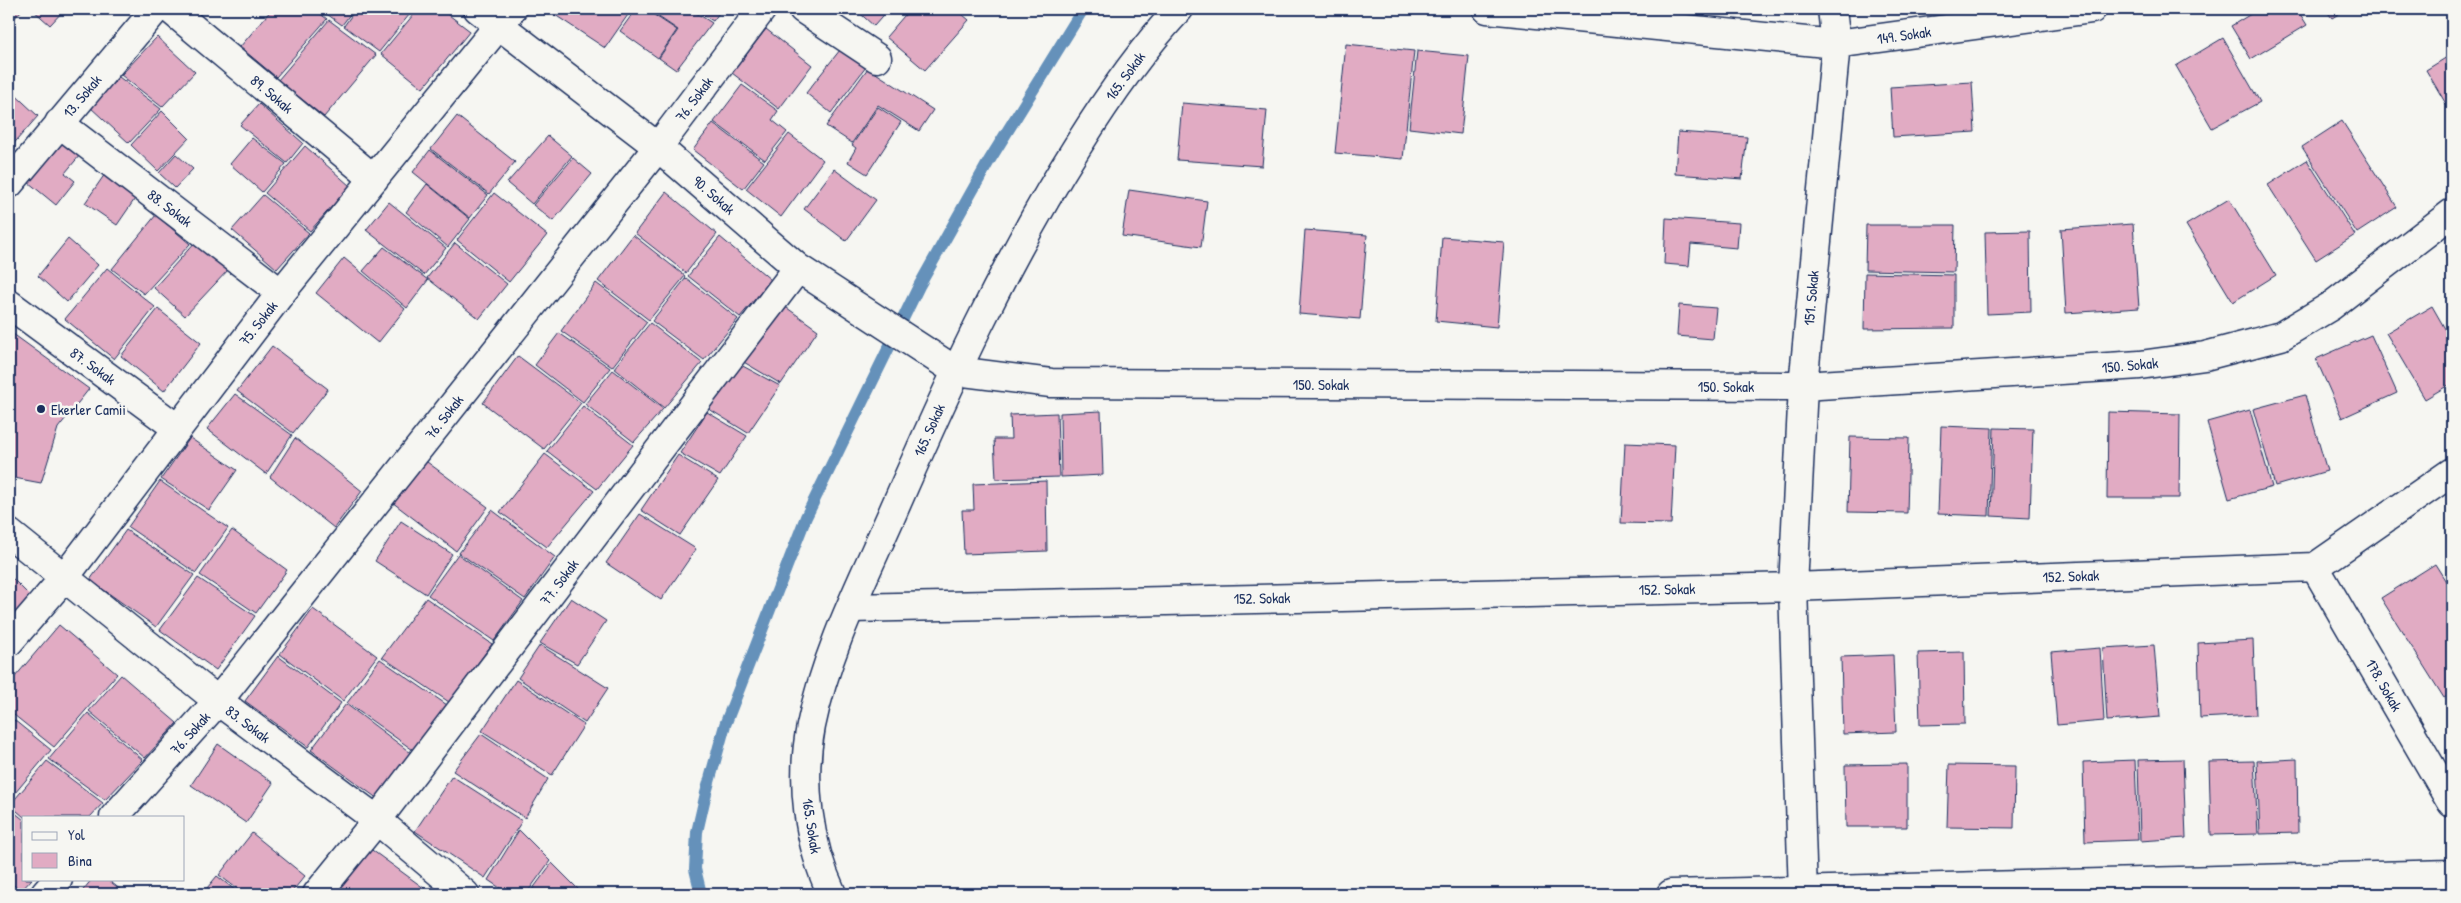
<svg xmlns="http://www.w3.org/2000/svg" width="2461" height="903" font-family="'Patrick Hand',sans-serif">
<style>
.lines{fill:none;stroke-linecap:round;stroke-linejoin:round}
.stream{stroke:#6591ba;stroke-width:12}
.building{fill:#e1abc3;stroke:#1b2f5e}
.minor-casing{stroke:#1b2f5e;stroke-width:31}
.major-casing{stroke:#1b2f5e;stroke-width:31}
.minor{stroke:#f6f6f2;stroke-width:28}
.major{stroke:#f6f6f2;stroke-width:28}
.poi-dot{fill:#1b2f5e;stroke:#f6f6f2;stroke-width:2}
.labels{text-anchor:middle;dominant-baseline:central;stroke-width:5;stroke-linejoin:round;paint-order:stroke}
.street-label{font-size:15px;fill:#1b2f5e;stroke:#f6f6f2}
.poi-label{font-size:15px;fill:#1b2f5e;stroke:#f6f6f2;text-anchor:start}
</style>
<rect width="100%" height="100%" fill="#f6f6f2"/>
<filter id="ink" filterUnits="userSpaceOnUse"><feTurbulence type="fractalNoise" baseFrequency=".02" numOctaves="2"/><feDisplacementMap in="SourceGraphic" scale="10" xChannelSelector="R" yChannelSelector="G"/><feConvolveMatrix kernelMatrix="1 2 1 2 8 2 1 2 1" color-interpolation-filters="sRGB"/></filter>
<g filter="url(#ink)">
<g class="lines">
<!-- stream -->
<path class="stream" d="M701 894 695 869 697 832 706 793 725 725 806 517 919 286 989 161 1083 9"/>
</g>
<!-- building -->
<path class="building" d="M9 9H23L9 24Z
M32 9H65L50 25Z
M272 9H314L327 19 276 77 240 47Z
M320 9H354L342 25Z
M356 9H414L379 52 344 26Z
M418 9H441L470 31 423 88 381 54Z
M546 9H632L605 48Z
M636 9H645L677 30 658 58 620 31Z
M647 9H690L712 23 676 70 659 58 678 30Z
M694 9H722L713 21Z
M855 9H889L874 26Z
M910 9H956L969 20 925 70 886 37Z
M2259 9H2297L2307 25 2251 59 2231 26Z
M2325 9H2347L2332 18Z
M329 20 376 55 324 117 278 80Z
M766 29 812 65 779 109 732 73Z
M157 37 195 72 162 107 121 75Z
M2223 38 2260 102 2212 128 2176 66Z
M1346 44 1414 51 1403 159 1335 153Z
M840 50 866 67 831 113 806 93Z
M1417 51 1469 56 1461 134 1409 128Z
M2452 54V114L2426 70Z
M868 68 933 110 919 131 878 105 852 143 826 126Z
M119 77 161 109 129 143 90 107Z
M1972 82 1975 132 1893 137 1890 87Z
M742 85 778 111 772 120 787 132 765 160 714 122Z
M9 89 38 116 9 149Z
M1182 103 1267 110 1262 166 1177 160Z
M259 104 303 143 287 163 240 125Z
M878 107 901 122 867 174 848 162 856 148 852 145Z
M162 111 189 138 158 171 131 145Z
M457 116 515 162 489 194 431 149Z
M2342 121 2397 207 2357 233 2302 147Z
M713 123 764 162 743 189 693 150Z
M1678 132 1747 137 1742 179 1675 174Z
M67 134 85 149 65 173 75 181 56 205 28 182Z
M789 134 823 160 781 217 746 189Z
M548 136 572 156 532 204 507 183Z
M252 138 286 164 262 192 230 164Z
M305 146 350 186 310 231 265 193Z
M430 150 488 195 470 218 413 172Z
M176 154 193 169 175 188 159 173Z
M573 158 592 174 553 221 533 205Z
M2307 160 2355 235 2316 260 2268 185Z
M834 169 876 200 846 241 804 209Z
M107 171 139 193 117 225 85 203Z
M427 184 470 219 448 247 406 212Z
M1129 190 1207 201 1201 247 1122 236Z
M666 192 717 234 686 273 635 233Z
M494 193 547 235 509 282 457 240Z
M263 195 309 233 277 269 232 230Z
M2229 199 2276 275 2233 302 2186 225Z
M389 202 446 248 424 275 366 230Z
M156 215 190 244 144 294 112 269Z
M1666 218 1739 223 1737 248 1691 244 1689 266 1664 264Z
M2133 224 2139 308 2066 313 2061 229Z
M1866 225H1955L1954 272 1865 270Z
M1305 230 1367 235 1360 319 1299 314Z
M2030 231 2031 312 1987 314 1985 232Z
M633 235 685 276 649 320 598 281Z
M720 237 771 280 740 317 688 276Z
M1442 237 1504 242 1497 327 1436 321Z
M68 239 98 265 67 302 38 276Z
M197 240 229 269 185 316 154 288Z
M455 243 507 284 479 319 427 278Z
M384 247 428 280 407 308 363 271Z
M344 258 405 309 378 343 316 293Z
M107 268 155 307 114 359 65 319Z
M1865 273 1954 275V328L1864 329Z
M686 278 738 319 704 360 652 321Z
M596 283 647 322 612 367 561 331Z
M780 303 818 330 781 384 742 361Z
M1679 305 1716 308 1713 339 1677 336Z
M2432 306 2452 341V383L2425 399 2386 333Z
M158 309 201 343 164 391 121 356Z
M650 323 702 363 664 408 614 368Z
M9 331 89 389 58 428 41 483 9 477Z
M559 333 610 368 583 402 535 365Z
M2371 335 2397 393 2342 418 2316 359Z
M272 346 328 389 293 433 237 391Z
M518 356 581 403 544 449 483 403Z
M739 364 780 386 748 433 709 409Z
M613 370 663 409 634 442 585 404Z
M235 394 292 435 266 474 207 429Z
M2305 395 2327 471 2275 486 2253 409Z
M583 406 633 445 597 489 547 451Z
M2250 410 2272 487 2229 499 2207 422Z
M1101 411 1103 475 1061 477 1060 413Z
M707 412 747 436 720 476 680 453Z
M2108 412 2180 414 2179 498H2107Z
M1057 413 1059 477 996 479 994 439H1011L1010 415Z
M1941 426 1992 428 1989 516 1938 514Z
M1994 428 2033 429 2030 518 1991 516Z
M1850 437 1909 438 1907 513 1848 512Z
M190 438 237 470 209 510 161 479Z
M295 438 362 491 334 528 270 477Z
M1625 443 1675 445 1671 524 1621 523Z
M545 454 594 491 547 547 500 512Z
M678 455 718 480 680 535 641 510Z
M423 459 488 507 456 551 392 502Z
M160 481 228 528 196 573 128 527Z
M1046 481 1047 551 964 554 962 510H974L973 484Z
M492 510 555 557 525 599 459 553Z
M640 514 696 549 661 600 606 563Z
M401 521 452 554 426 594 375 561Z
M126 530 194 575 156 627 90 580Z
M232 530 287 570 256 613 200 575Z
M458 554 523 601 494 641 428 595Z
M2435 564 2452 591V693L2444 698 2381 598Z
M9 575 30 596 9 619Z
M198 578 255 616 216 670 160 630Z
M426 598 492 644 449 702 382 657Z
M571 598 606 621 577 664 540 643Z
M313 609 377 656 343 701 280 654Z
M59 625 117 674 54 747 9 711V684Z
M2253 640 2256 715 2200 718 2198 643Z
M540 645 608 688 585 723 518 678Z
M2154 645 2160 717 2107 721 2103 648Z
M2100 648 2104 721 2057 725 2051 652Z
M1964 652 1965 724 1920 725 1918 653Z
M1893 655 1896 732 1843 734 1841 657Z
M278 656 341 703 308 747 245 701Z
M380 659 447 705 413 750 347 703Z
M121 675 177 723 145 758 89 711Z
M516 680 584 725 552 775 482 731Z
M346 704 411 753 378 799 311 750Z
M88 713 143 760 105 800 49 759Z
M9 716 51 750 15 793 9 788Z
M481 734 548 779 525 818 453 771Z
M218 744 273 783 246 823 191 785Z
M2183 759 2186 838 2140 841 2138 760Z
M2297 759 2298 833 2260 834 2257 761Z
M2135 760 2138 840 2085 842 2083 762Z
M47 761 103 803 90 817H24L10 805Z
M2254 761 2258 834 2211 835 2209 762Z
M1907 764V827H1846L1845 765Z
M1949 765 2015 766 2014 828 1947 827Z
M452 776 522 821 485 878 415 831Z
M9 808 24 820V879H32L21 891 9 881Z
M519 830 550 861 526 894H509L488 880Z
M252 833 305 876 290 894H244L219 875Z
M365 845 432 894H334Z
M552 863 583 894H529Z
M217 876 240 894H202Z
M92 879H107L126 894H80Z
M9 884 19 893 18 894H9Z"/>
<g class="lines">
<defs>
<path id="minor" d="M170 9 374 179
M478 9 658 147 798 268 956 371 1051 383 1803 386 2140 365 2205 356 2281 336 2331 306 2452 213
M803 9 877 58
M1487 9 1836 44 2092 9
M59 123 281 293
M9 184 156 9
M9 304 177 428
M9 533 218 701 377 820 465 894
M2315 567 2452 803
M851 608 1793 587 2315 567 2452 472
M9 642 64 578 281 293 512 9
M114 817 218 701 658 147 762 9
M45 894 58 879
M317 894 377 820 798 268
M1671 894 2452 874
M1803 894 1793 587 1803 386 1836 44 1832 9"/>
<path id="major" d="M832 894C808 843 800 782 811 726 826 652 862 582 892 514 947 388 1004 263 1077 147 1107 99 1140 51 1179 9"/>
</defs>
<!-- minor casing -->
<use href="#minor" class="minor-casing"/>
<!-- major casing -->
<use href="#major" class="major-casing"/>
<!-- minor -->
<use href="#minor" class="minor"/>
<!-- major -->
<use href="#major" class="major"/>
</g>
</g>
<!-- markers -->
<circle class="poi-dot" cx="41" cy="409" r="5"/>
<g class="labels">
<!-- street labels -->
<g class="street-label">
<text transform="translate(1904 35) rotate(-8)">149. Sokak</text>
<text transform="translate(1125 76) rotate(-54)">165. Sokak</text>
<text transform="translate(272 94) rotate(40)">89. Sokak</text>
<text transform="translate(82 96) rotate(-50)">13. Sokak</text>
<text transform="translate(694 99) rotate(-53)">76. Sokak</text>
<text transform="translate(714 195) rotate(41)">90. Sokak</text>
<text transform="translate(170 208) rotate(37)">88. Sokak</text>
<text transform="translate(1811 298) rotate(-85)">151. Sokak</text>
<text transform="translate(258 323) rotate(-52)">75. Sokak</text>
<text transform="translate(2130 365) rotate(-5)">150. Sokak</text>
<text transform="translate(93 366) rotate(36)">87. Sokak</text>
<text x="1321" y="384">150. Sokak</text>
<text x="1726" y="386">150. Sokak</text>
<text transform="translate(444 417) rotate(-52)">76. Sokak</text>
<text transform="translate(929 430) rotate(-66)">165. Sokak</text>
<text transform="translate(2071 576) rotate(-2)">152. Sokak</text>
<text transform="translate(559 582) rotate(-53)">77. Sokak</text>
<text transform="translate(1667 589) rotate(-1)">152. Sokak</text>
<text transform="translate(1262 598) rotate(-1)">152. Sokak</text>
<text transform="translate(2384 685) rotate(60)">178. Sokak</text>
<text transform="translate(248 724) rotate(37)">83. Sokak</text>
<text transform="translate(190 733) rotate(-48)">76. Sokak</text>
<text transform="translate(812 826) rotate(81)">165. Sokak</text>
</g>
<!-- poi labels -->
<g class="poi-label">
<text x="51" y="409">Ekerler Camii</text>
</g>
</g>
<!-- margin -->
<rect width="2461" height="903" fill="none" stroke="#f6f6f2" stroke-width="30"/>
<rect x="15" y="15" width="2431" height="873" fill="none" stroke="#1b2f5e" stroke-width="2" filter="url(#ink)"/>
<!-- legend -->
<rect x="22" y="816" width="162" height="65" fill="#f6f6f2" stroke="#9ea6b7"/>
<rect x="32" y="832" width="25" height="8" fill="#f6f6f2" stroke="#9ea6b7"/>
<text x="68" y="840" font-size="15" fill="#1b2f5e">Yol</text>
<rect x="32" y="853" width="25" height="15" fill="#e1abc3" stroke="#9ea6b7"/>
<text x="68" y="866" font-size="15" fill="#1b2f5e">Bina</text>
</svg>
